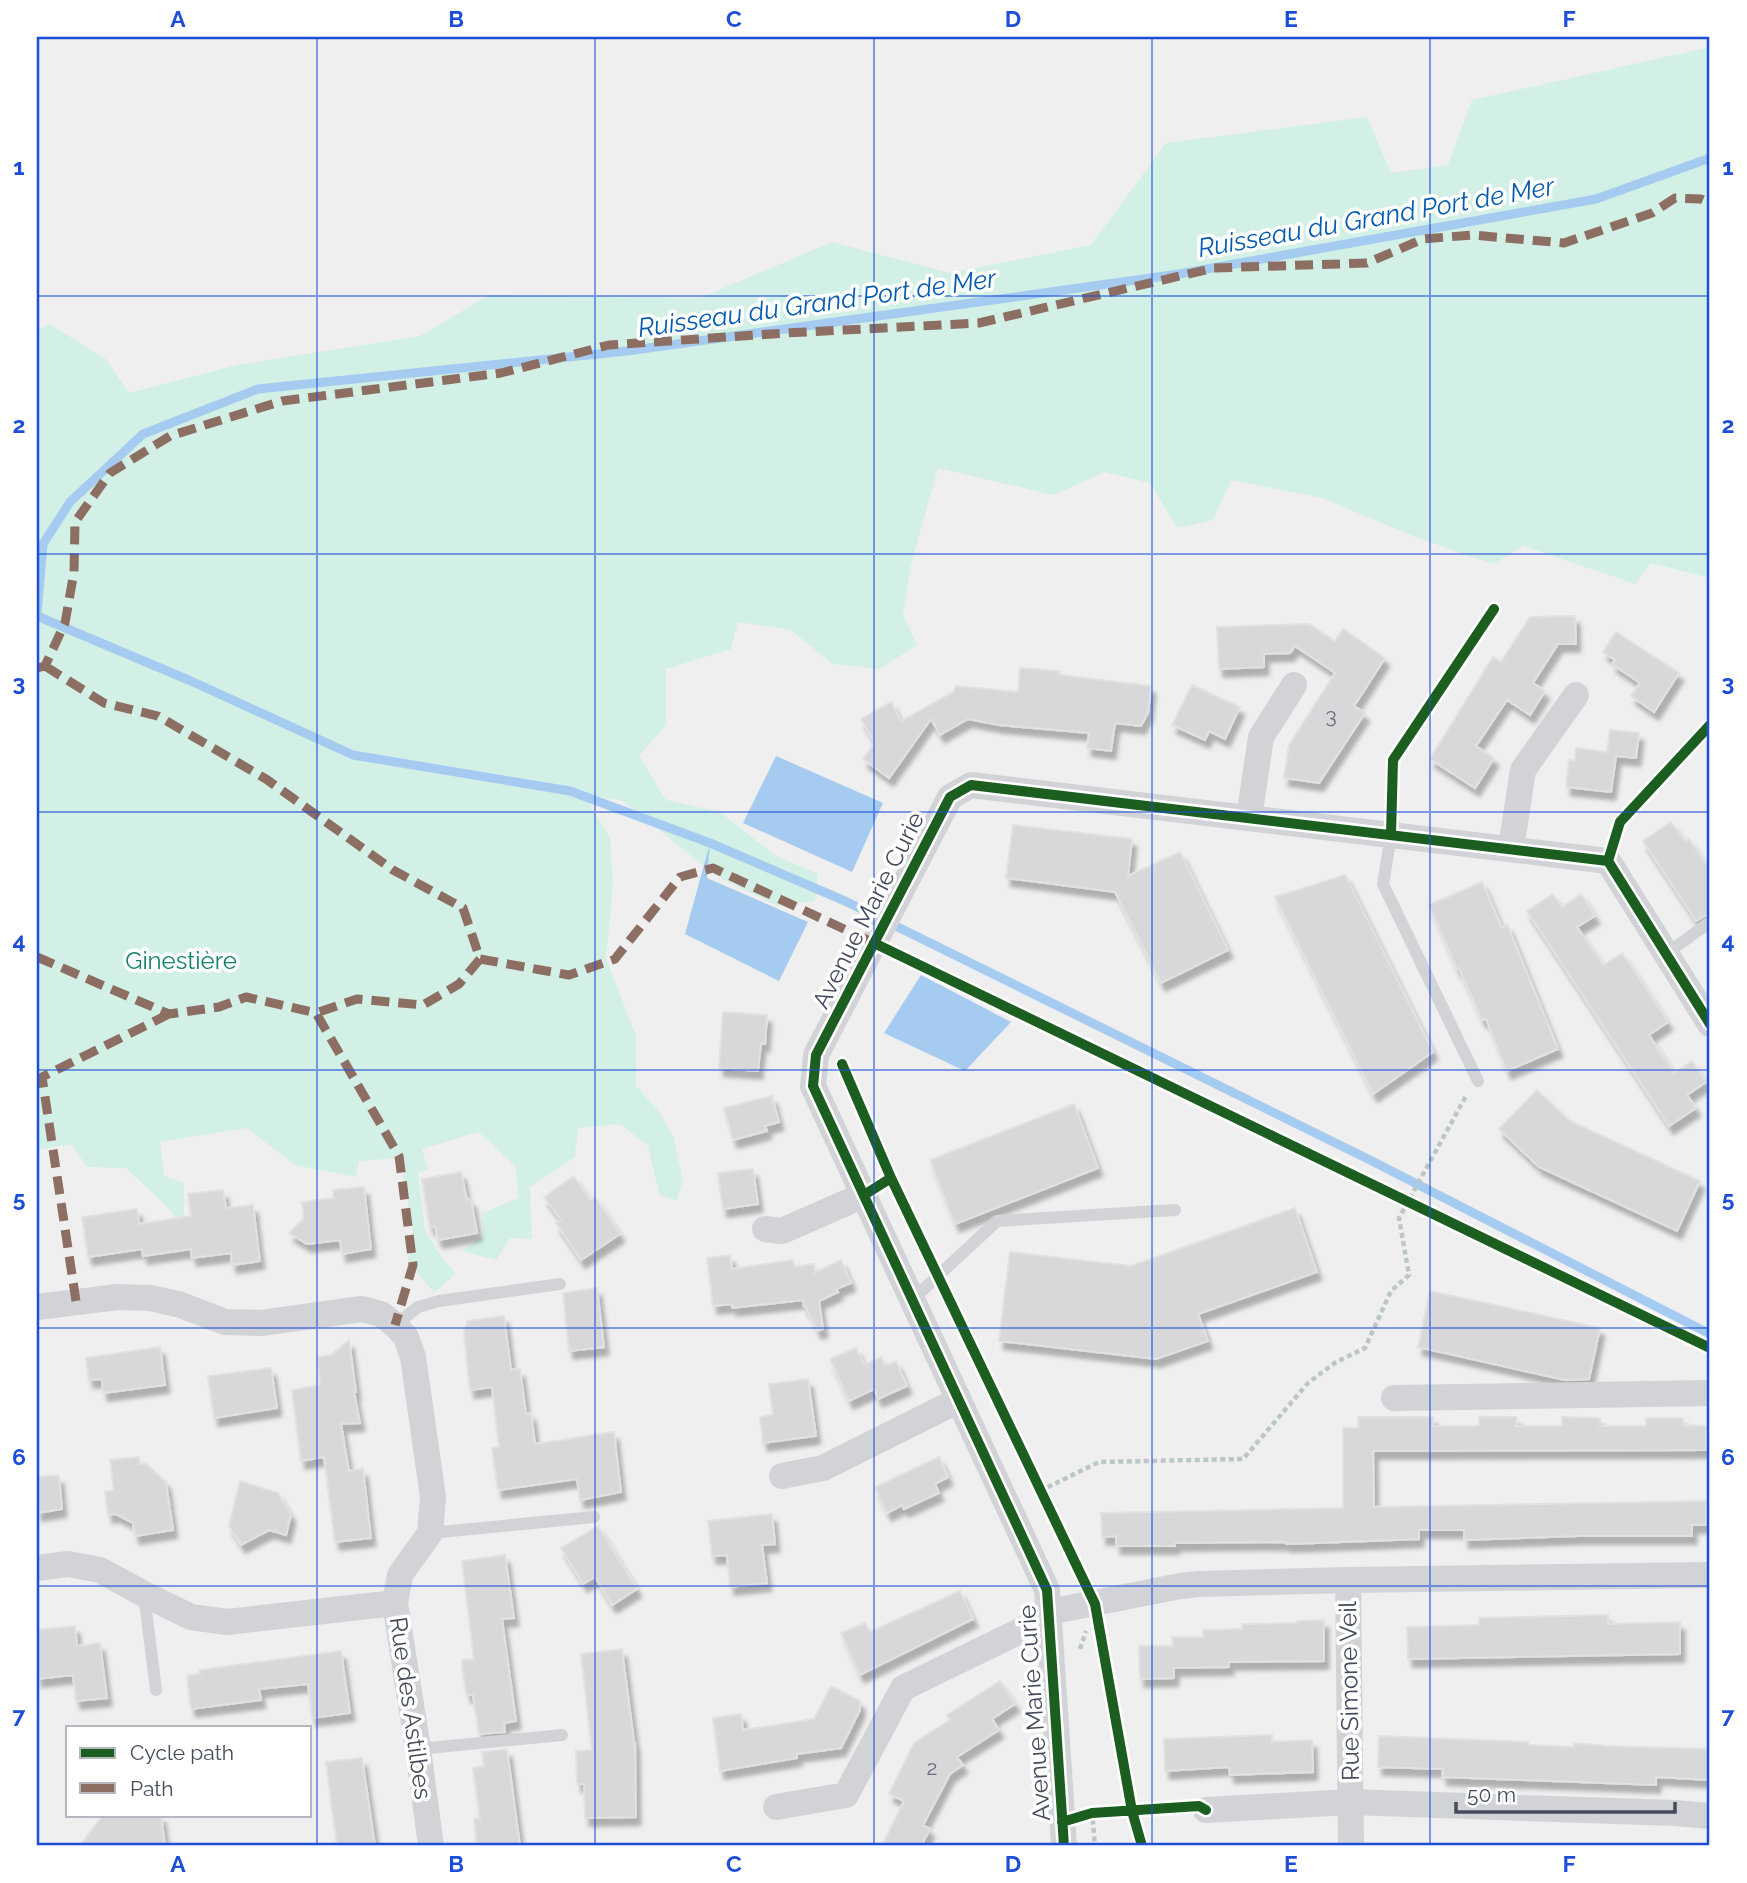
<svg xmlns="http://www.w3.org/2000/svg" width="1747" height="1883" font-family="Raleway,sans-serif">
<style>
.green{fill:#d2f0e6}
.water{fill:#a5cbf0}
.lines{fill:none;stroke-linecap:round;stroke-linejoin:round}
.stream{stroke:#a5cbf0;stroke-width:9}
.building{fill:#d8d8db;stroke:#e1e1e2;stroke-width:2;filter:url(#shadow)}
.path{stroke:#bbc7c7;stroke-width:4.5;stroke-dasharray:5 3.5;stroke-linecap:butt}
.lane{stroke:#d2d3d7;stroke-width:12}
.street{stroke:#d2d3d7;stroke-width:26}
.quiet{stroke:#8d6e63;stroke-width:9;stroke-dasharray:18 9;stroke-linecap:butt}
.cycleway-casing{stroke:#fff;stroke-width:15}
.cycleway{stroke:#1b5e20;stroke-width:10}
.grid{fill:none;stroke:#1d4ed8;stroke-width:2;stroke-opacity:0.55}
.labels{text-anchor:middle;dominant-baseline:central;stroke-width:7;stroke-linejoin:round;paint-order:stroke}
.number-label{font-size:21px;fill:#6b707e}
.street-label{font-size:24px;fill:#454b5d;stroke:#fff}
.park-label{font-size:24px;fill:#12826a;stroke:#fff}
.water-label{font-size:26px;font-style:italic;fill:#055bb0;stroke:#fff}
.neatline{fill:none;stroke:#1d4ed8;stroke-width:2.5}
.grid-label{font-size:23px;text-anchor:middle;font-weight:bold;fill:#1d4ed8}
</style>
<defs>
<filter id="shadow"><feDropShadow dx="4.5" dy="8" stdDeviation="2" flood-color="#0004"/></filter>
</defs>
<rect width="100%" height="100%" fill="#f0efef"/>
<!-- green -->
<path class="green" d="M1710 47V578L1651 563 1635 584 1524 546 1493 564 1418 538 1322 498 1231 480 1213 520 1177 528 1150 483 1105 472 1053 495 938 468 911 564 903 615 917 645 880 669 832 664 791 630 738 622 731 649 666 669V725L639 756 666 800 720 812 775 855 818 874 815 901 778 906 718 877 623 801 583 794 610 838 613 885 606 958 636 1036V1086L659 1111 673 1136 683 1181 677 1200 660 1196 648 1146 620 1124 578 1128 575 1157 530 1187 532 1239 510 1238 496 1260 462 1251 483 1235 482 1213 518 1198 516 1167 479 1132 422 1149 428 1169 418 1173 425 1230 438 1252 456 1274 434 1293 408 1261 413 1232 400 1158 359 1161 356 1177 295 1165 247 1128 160 1142 164 1176 184 1183V1216L177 1219 166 1206 126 1168 87 1167 71 1144 37 1150V331L49 324 106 359 129 393 237 365 420 336 489 295 700 298 832 242 950 273 1091 245 1166 143 1367 117 1391 173 1448 165 1472 100Z"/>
<!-- water -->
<path class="water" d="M776 756 883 803 852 872 743 823Z
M710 843 707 878 808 922 779 981 685 934Z
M921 975 1011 1022 965 1071 884 1033Z"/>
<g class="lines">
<!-- stream -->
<path class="stream" d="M37 613 43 544 70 502 143 434 258 389 627 351 1179 274 1596 199 1710 158
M37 616 191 681 353 755 570 791 710 843 845 901 1372 1161 1710 1334"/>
</g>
<!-- building -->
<path class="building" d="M1575 616 1576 644H1558L1533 683 1545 691 1530 715 1507 700 1476 746 1494 758 1475 788 1430 759 1493 657 1501 662 1530 617Z
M1309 624 1335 641 1343 629 1385 658 1354 706 1365 713 1319 783 1284 778 1289 745 1335 673 1295 646 1290 653 1264 654V667L1219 669 1217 627Z
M1616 632 1679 673 1654 712 1631 696 1640 683 1612 664 1615 660 1603 652Z
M1020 668 1060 671 1059 675 1151 686 1148 713 1141 726 1115 723 1111 751 1087 748 1089 733 999 725 968 719 940 735 931 719 889 778 863 759 875 743 861 719 891 702 901 721 953 692 956 686 1018 692Z
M1192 685 1240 707 1225 739 1209 731 1205 740 1172 725Z
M1610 730 1639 733 1636 758 1616 756 1611 792 1566 787 1569 760 1575 761 1576 748 1607 752Z
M1671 822 1685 841 1689 839 1710 870V913L1696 921 1643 841Z
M1013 825 1132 839 1128 876 1180 852 1228 950 1161 983 1115 892 1006 878Z
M1345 875 1433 1052 1373 1094 1275 897Z
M1482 882 1502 928 1507 924 1558 1049 1507 1071 1486 1019 1482 1020 1459 968 1457 969 1429 905Z
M1553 894 1562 907 1581 894 1595 916 1577 927 1603 965 1622 953 1629 963 1668 1022 1649 1035 1674 1073 1692 1061 1706 1082 1687 1095 1696 1108 1669 1126 1527 911Z
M723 1012 767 1015 765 1044 761 1043 758 1071 719 1068Z
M1537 1090 1570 1121 1700 1181 1677 1231 1539 1167 1499 1129Z
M772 1096 779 1122 765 1126 767 1131 733 1140 724 1108Z
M1074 1104 1098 1168 955 1224 930 1160Z
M753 1169 758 1204 723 1209 718 1173Z
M461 1172 467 1200 471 1199 477 1233 438 1240 435 1226 430 1227 422 1179Z
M574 1176 590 1200 595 1197 620 1234 581 1260 556 1223 561 1220 544 1197Z
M364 1187 371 1249 342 1254 340 1240 307 1244 289 1233 304 1218 302 1202 334 1198 333 1190Z
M223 1190 226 1208 253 1205 260 1261 232 1265 231 1253 192 1258 191 1249 143 1256 142 1249 88 1257 82 1217 137 1209 139 1224 191 1216 188 1194Z
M1295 1208 1317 1272 1198 1314 1208 1341 1156 1359 999 1341 1010 1252 1131 1266Z
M730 1255 732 1269 793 1260 794 1267 814 1264 815 1273 841 1260 851 1283 836 1289 838 1292 819 1301 823 1329 817 1331 806 1307H804L803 1300 732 1308V1304L713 1306 707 1258Z
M597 1288 604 1347 569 1351 563 1293Z
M1430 1291 1600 1328 1589 1379 1565 1380 1418 1347Z
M504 1316 511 1370 520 1369 526 1414 531 1413 535 1444 614 1432 621 1492 580 1500 577 1479 498 1490 492 1448 499 1447 492 1387 470 1390 464 1332 467 1321Z
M349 1340 356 1392H354L360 1423 341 1424 349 1471 363 1469 371 1538 335 1542 324 1457 301 1461 292 1390 320 1385 317 1357 331 1355Z
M160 1347 165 1385 103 1393 102 1379 89 1380 86 1358Z
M856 1348 864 1365 881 1357 885 1366 896 1361 907 1386 878 1399 874 1389 849 1401 830 1359Z
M271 1368 277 1408 214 1418 208 1376Z
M808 1379 816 1436 763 1443 760 1417 773 1415 769 1384Z
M1358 1417H1433V1426H1479V1417H1516L1517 1426H1562V1417L1600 1418V1426H1646V1418H1683V1425L1706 1426V1450L1373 1451 1374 1507 1706 1501V1525H1692V1536H1578L1464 1540V1530H1419V1539L1316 1543 1286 1544V1542L1175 1543V1546H1116V1536L1102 1537 1101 1513 1343 1508V1428H1358Z
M139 1457 140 1464H146L166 1482 173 1530 135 1536 133 1523 116 1514 108 1515 105 1492 114 1490 110 1460Z
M939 1457 948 1477 935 1484 939 1493 904 1509 902 1505 887 1513 875 1487Z
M48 1476H59L62 1509 37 1513V1477Z
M240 1481 278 1493 291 1515 286 1535 269 1530 241 1545 229 1526Z
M772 1514 775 1544 762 1545 767 1583 730 1587 727 1555 712 1556 708 1521Z
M598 1526 637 1589 612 1605 595 1577 583 1584 561 1548Z
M505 1555 514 1618 502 1619 516 1721 504 1723 505 1732 479 1734 473 1695H467L462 1668V1660L474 1659 462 1561Z
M960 1591 973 1619 860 1675 841 1633 865 1623 870 1632Z
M1608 1615V1624L1680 1622V1654L1408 1659 1407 1627 1479 1625V1618Z
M1324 1620V1661L1229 1662V1667L1174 1668V1678L1140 1679 1139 1646H1173L1172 1637H1204L1203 1630 1242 1629V1624L1297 1623V1621Z
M75 1626 77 1646 100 1643 107 1698 76 1701 73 1675 37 1679V1630Z
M622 1649 634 1742H635L636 1817 585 1818 584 1784H577L576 1751 592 1750 581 1654Z
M341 1651 350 1713 312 1718 308 1684 259 1689 261 1700 191 1709 187 1675 200 1674 199 1670Z
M1000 1681 1015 1704 992 1719 999 1730 957 1757 963 1765 950 1774 923 1825 930 1829 921 1846H882L904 1801 889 1794 914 1743 950 1720 947 1715Z
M831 1686 860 1701V1710L841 1748 797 1754V1758L720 1771 713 1718 741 1714 743 1730 814 1719Z
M1272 1735V1742L1312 1740 1313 1772 1230 1775 1229 1767 1165 1771 1164 1739Z
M1379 1736 1528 1742V1745L1574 1747V1743L1606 1746 1710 1749V1780L1656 1777V1785L1442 1777 1443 1769 1378 1767Z
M507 1749 520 1846H477L474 1819H480L473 1768 484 1766 482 1752Z
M362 1758 375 1846H337L326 1762Z
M103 1815H161L165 1846H80Z"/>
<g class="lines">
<!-- path -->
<path class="path" d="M1391 809 1393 760 1494 609
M1615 837 1620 822 1710 725
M897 954 1710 1348
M843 1067 891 1178
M887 1181 891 1178 929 1258
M946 1294 1083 1580
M1040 1491 1099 1462 1243 1459 1308 1383 1336 1362 1365 1348 1391 1291 1409 1275 1399 1218 1466 1096
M1099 1627 1132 1811 1142 1846
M1080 1649 1086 1631
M1092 1811 1095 1846
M1093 1813 1182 1807"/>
<!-- lane -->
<path class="lane" d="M1391 835 1383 884 1478 1081
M1666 954 1710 922
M912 1300 997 1221 1175 1210
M395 1325 418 1307 439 1301 560 1284
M430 1533 594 1517
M144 1594 156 1690
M418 1749 562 1735"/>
<!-- street -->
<path class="street" d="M1249 818 1261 737 1294 685
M1511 849 1523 770 1576 695
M765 1229 782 1231 864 1195
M37 1307 118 1297 151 1298 181 1305 225 1322 261 1323 362 1309 381 1314 395 1325 406 1337 413 1357 433 1497 430 1533 400 1575 395 1603 418 1749 431 1846
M1394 1398 1710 1393
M782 1476 823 1468 959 1400
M37 1568 68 1564 100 1570 144 1594 191 1617 227 1622 395 1603
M1348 1580 1351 1846
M776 1807 846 1795 903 1688 1024 1629 1049 1612 1180 1586 1198 1584 1348 1580 1710 1575
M1206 1810 1350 1802 1675 1813 1710 1816
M1064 1846 1047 1590 813 1086 816 1055 950 797 971 785 1608 861 1710 1024"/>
<!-- quiet -->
<path class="quiet" d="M45 666 104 703 158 716 266 779 393 870 463 908 480 959 459 984 423 1005 357 999 316 1013
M37 668 45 666 65 623 74 572 75 522 110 473 170 436 282 401 501 373 609 345 786 333 979 323 1214 268 1367 263 1423 239 1472 235 1564 243 1652 213 1675 198 1701 199 1710 203
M37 957 169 1014 219 1007 246 997 316 1013 399 1156 413 1265 395 1325
M480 959 569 975 615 959 680 877 713 868 874 943
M76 1301 42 1077 169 1014"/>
<defs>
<path id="cycleway" d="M1391 835 1393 760 1494 609
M1608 861 1620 822 1710 725
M874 943 1710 1348
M842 1064 891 1178
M864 1195 891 1178 1095 1604 1132 1811 1142 1846
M1062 1822 1092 1813 1199 1806 1206 1810
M1064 1846 1047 1590 813 1086 816 1055 950 797 971 785 1608 861 1710 1024"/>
</defs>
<!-- cycleway casing -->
<use href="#cycleway" class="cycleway-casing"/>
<!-- cycleway -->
<use href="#cycleway" class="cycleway"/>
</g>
<!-- grid -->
<path class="grid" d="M317 37V1846M595 37V1846M874 37V1846M1152 37V1846M1430 37V1846M37 296H1710M37 554H1710M37 812H1710M37 1070H1710M37 1328H1710M37 1586H1710"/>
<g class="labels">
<!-- number labels -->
<g class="number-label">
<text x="1331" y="715">3</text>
<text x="932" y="1767">2</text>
</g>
<!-- street labels -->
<g class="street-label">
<text transform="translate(868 910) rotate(-63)">Avenue Marie Curie</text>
<text transform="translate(1349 1691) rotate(-91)">Rue Simone Veil</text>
<text transform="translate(411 1708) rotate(82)">Rue des Astilbes</text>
<text transform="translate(1034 1713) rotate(-94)">Avenue Marie Curie</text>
</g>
<!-- park labels -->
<g class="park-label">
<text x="181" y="960">Ginestière</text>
</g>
<!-- water labels -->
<g class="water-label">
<text transform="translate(1376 217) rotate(-10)">Ruisseau du Grand Port de Mer</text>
<text transform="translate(817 303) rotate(-8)">Ruisseau du Grand Port de Mer</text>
</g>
</g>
<!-- border -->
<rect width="1747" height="1883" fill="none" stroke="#ffffff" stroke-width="77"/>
<!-- legend -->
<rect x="66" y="1726" width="245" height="91" fill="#ffffff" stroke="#b5b7be" stroke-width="2"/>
<rect x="80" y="1748" width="35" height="10" fill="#1b5e20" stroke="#b5b7be" stroke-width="2"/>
<text x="130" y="1760" font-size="21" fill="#454b5d">Cycle path</text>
<rect x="80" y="1783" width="35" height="10" fill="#8d6e63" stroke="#b5b7be" stroke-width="2"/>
<text x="130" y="1796" font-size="21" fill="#454b5d">Path</text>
<!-- scale -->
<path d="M1456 1802v10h219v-10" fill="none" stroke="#454b5d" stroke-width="3.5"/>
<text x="1467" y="1802" font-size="21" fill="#454b5d" stroke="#ffffff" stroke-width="5" paint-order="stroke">50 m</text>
<rect x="38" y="38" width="1670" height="1806" class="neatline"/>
<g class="grid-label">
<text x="178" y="27">A</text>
<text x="456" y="27">B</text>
<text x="734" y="27">C</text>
<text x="1013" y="27">D</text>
<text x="1291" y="27">E</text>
<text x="1569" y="27">F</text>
<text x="19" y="175">1</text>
<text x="1728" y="175">1</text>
<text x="19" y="433">2</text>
<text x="1728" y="433">2</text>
<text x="19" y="691">3</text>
<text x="1728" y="691">3</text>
<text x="19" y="949">4</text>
<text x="1728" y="949">4</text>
<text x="19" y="1207">5</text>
<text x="1728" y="1207">5</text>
<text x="19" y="1465">6</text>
<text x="1728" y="1465">6</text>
<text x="19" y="1723">7</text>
<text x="1728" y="1723">7</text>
<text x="178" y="1872">A</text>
<text x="456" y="1872">B</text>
<text x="734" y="1872">C</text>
<text x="1013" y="1872">D</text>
<text x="1291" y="1872">E</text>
<text x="1569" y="1872">F</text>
</g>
</svg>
